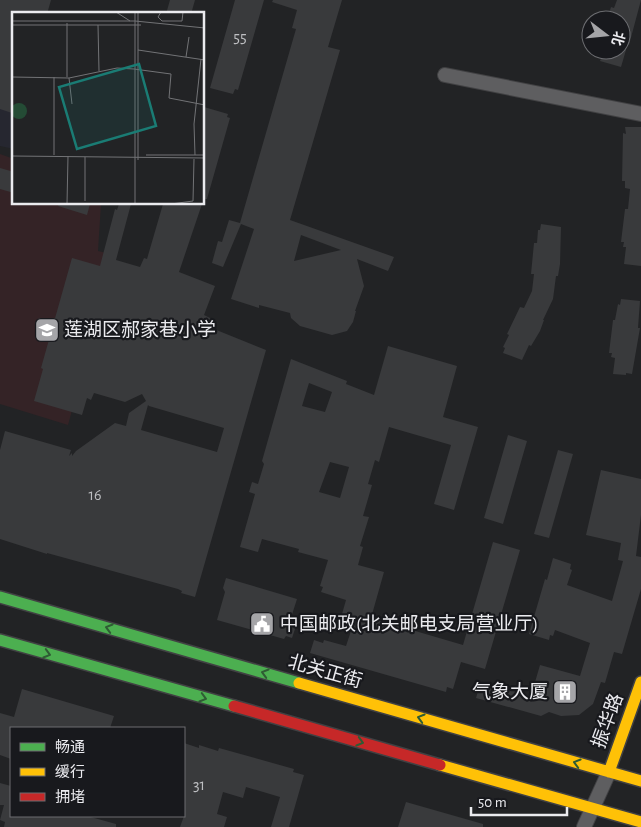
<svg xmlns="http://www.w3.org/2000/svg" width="641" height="827" font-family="'Alegreya Sans','Noto Sans SC',sans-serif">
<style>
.built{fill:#262730}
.education{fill:#342326}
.building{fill:#393a3c;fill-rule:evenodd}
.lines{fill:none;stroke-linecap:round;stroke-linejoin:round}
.street-casing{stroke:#414143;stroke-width:16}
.fast-casing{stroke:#414143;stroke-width:14}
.slow-casing{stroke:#414143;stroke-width:14}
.jam-casing{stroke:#414143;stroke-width:14}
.street{stroke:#5e5e60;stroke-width:14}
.fast{stroke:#4caf50;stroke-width:11}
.slow{stroke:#ffc107;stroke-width:11}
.jam{stroke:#c62828;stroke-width:11}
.oneway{stroke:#2f5c34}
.labels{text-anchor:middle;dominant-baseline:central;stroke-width:4.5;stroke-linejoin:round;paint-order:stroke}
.number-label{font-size:16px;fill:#bebfc2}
.poi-label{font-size:19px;fill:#ebebef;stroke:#18191d;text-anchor:start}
.street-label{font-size:19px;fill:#ebebef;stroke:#18191d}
.inset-road{fill:none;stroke:#727376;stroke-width:1}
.view{fill:#1a7c74;fill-opacity:0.15;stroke:#1a7c74;stroke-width:2.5}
.inset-edge{fill:none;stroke:#ebebef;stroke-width:2.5}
</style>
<rect width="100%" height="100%" fill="#222325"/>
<!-- built -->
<path class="built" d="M0 45 14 49V149L0 146Z"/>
<!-- education -->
<path class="education" d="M0 154 14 159V204H101L98 251 115 255 68 425 0 404Z"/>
<!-- building -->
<path class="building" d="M0 0H51L47 14H14V107L12 113 0 109Z
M170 0H195L191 14H166Z
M235 0H264L238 90 235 89 233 94 210 88Z
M273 0H342L328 47 340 50 290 220 394 257 388 271 357 259 364 286 355 311H356L353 322 347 331 332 335 300 326 291 318 290 313 259 305V308L231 299 254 229 241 224 223 267 212 263 218 241 222 242 229 220 240 223 296 29 292 28 297 10 272 2ZM301 235 341 250 294 261Z
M617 0H641L629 45 621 43V20H607L611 7 614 8Z
M604 50H626L621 67 600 61Z
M204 107 228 114 227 117 230 118 207 199H204Z
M625 127H641V266L624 264 626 247H623L624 242H621L625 209H628L630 189 625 188V181H622L623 133 626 134Z
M0 168 14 172V193L0 189Z
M59 204H90L87 215 58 206Z
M119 204H131L116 260 140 267 144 258 147 259 163 204H202L179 272 215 286 204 315 212 319 209 327 266 350 195 597 181 593 182 591 178 589 47 553V554L0 539V450L5 431 71 450 69 456 72 453V456L76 451 115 423 126 426 129 413 146 401 142 394 125 402 94 393 91 400 87 398 82 415 34 401 43 369 41 368 72 258 100 266 115 209 117 210ZM148 405 149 406 224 428 217 452 141 430Z
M541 224 561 227 560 264 558 276H556L553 299 543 320H544L540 331 531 346 529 345 522 360 503 353 505 348 503 347 509 335 507 334 520 307 524 308 532 291 534 274H531L534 243H537L538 230H540Z
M621 299 640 301 638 328H640L632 374 626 373V375L613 374 615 358 611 357 612 353H609L613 320H615L618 304 620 305Z
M388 346 457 366 443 417 478 427 454 510 434 504 451 445 389 427 379 462 375 460 368 484 372 485 363 516 369 517 360 546 363 547 358 565 384 572 371 618 463 645 493 542 520 550 485 669 461 662 453 689 447 687 446 692 310 653 314 640 323 643 324 640 346 646 353 625 340 621 346 600 321 592 323 587 320 586 328 560 298 552 299 549 262 539 258 552 240 547 255 494 249 492 252 482 258 484 264 464 262 461 291 359 347 381 346 384 374 395ZM309 383 332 392 325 412 302 406ZM330 462 349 467 340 498 319 492Z
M508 435 527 441 503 524 484 518Z
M558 450 573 454 549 538 534 534Z
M601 470 641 479V515L636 556 641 557V589L622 654 614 652 605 683 601 682 593 704 579 715 561 716 549 712 541 716 476 698 479 688 485 683 531 696 540 665 580 676 590 643 555 630 553 636 550 635 549 640 529 634 545 579 547 580 553 558 571 564 570 569 572 570 567 585 612 601 623 561 618 560 621 543 586 535Z
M226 578 297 599 289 624 296 626 292 638 286 636 284 639 217 620 225 592 223 588Z
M22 689 114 716 110 728H11V759L0 755V713L14 717Z
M184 743 199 748V745L218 751 219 748 237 753 294 769 293 772 304 775 289 827H271L280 797 246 787 243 798 223 792 217 814 227 817 224 827H180L184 816Z
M0 783 11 786V816H87L116 824V827H4L5 822 0 820 4 805H0Z
M406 802 483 824V827H398Z"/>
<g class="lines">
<defs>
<path id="street" d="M445 75 641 114
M584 827 609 772"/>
<path id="fast" d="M0 597 299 683
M0 640 234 706"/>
<path id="slow" d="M299 683 641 781
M440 765 641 822
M609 772 641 682"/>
<path id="jam" d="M234 706 440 765"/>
</defs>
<!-- street casing -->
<use href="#street" class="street-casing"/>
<!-- fast casing -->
<use href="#fast" class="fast-casing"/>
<!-- slow casing -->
<use href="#slow" class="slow-casing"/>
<!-- jam casing -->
<use href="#jam" class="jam-casing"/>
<!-- street -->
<use href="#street" class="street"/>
<!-- fast -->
<use href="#fast" class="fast"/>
<!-- slow -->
<use href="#slow" class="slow"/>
<!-- jam -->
<use href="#jam" class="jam"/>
</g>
<!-- one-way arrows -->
<defs><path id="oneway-chevron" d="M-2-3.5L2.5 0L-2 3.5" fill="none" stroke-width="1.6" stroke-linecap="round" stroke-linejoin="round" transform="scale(1.25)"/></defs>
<g class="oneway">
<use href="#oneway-chevron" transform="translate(109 628) rotate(-164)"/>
<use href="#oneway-chevron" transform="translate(47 654) rotate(16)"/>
<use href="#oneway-chevron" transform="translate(265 673) rotate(-164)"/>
<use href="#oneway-chevron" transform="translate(203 698) rotate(16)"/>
<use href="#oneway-chevron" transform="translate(421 718) rotate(-164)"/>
<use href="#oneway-chevron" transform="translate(360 742) rotate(16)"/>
<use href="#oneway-chevron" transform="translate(577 763) rotate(-164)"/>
</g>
<!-- icons -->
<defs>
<symbol id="school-square" viewBox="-11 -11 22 22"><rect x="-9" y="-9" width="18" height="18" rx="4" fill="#a5a5a8" stroke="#18191d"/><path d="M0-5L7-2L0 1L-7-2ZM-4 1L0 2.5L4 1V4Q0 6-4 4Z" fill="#fff"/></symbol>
<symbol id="civic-square" viewBox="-11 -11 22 22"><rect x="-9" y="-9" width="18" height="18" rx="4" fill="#a5a5a8" stroke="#18191d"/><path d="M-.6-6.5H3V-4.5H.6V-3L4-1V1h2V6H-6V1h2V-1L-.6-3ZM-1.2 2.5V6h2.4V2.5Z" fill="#fff"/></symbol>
<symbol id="building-square" viewBox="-11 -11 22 22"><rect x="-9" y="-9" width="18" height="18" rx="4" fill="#a5a5a8" stroke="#18191d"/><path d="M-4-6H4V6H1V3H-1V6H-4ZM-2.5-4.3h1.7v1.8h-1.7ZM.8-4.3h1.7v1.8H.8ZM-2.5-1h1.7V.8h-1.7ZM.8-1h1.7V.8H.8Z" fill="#fff"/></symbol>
</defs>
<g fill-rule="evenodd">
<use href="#school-square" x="33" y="316" width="28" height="28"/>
<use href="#civic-square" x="248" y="610" width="28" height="28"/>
<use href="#building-square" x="551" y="678" width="28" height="28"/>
</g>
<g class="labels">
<!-- number labels -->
<g class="number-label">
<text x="240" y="37">55</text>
<text x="95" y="495">16</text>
<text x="199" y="785">31</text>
</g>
<!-- poi labels -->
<g class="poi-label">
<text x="64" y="330">莲湖区郝家巷小学</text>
<text x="280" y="624">中国邮政(北关邮电支局营业厅)</text>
<text x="548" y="692" text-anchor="end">气象大厦</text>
</g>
<!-- street labels -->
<g class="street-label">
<text transform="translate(325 672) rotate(16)">北关正街</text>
<text transform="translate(608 721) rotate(-70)">振华路</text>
</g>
</g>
<!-- overview -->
<g transform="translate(12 12)">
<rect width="192" height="192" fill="#222325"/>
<path d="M-1 99a8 8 0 1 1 16 0a8 8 0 1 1-16 0Z" fill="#244b35"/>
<path class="inset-road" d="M104 0 118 9M149 0 146 5 150 9H170L171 0M0 9H123L193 16M0 13H129M86 13 87 59M126 38 193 48M174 45 177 25M0 65 57 66 105 56 122 57 159 62 157 86 193 93M55 65V11M57 66 60 92M42 143V65M134 143H193M183 143 182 112 189 47M0 144 193 146M126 148V0M73 189V145M55 192 56 144M123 192V0M159 192 181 189 182 147"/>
<path class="view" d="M127 52 144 114 65 137 47 75Z"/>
<rect width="192" height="192" class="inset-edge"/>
</g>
<!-- legend -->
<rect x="10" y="727" width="175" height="90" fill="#18191d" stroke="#6c6d71"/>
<rect x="20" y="743" width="25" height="8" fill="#4caf50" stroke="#6c6d71"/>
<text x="55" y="752" font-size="15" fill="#ebebef">畅通</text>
<rect x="20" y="768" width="25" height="8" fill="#ffc107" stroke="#6c6d71"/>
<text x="55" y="777" font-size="15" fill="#ebebef">缓行</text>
<rect x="20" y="793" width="25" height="8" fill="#c62828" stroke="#6c6d71"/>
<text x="55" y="802" font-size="15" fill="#ebebef">拥堵</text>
<!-- north arrow -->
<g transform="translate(606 35) rotate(106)"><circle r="24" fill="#18191d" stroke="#6c6d71"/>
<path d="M0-4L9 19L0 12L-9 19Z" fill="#a5a5a8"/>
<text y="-8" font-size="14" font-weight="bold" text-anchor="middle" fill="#ebebef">北</text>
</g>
<!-- scale -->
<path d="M471 807v8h96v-8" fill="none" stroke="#ebebef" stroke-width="2.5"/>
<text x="478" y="807" font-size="15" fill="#ebebef" stroke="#18191d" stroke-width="4" paint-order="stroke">50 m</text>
</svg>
